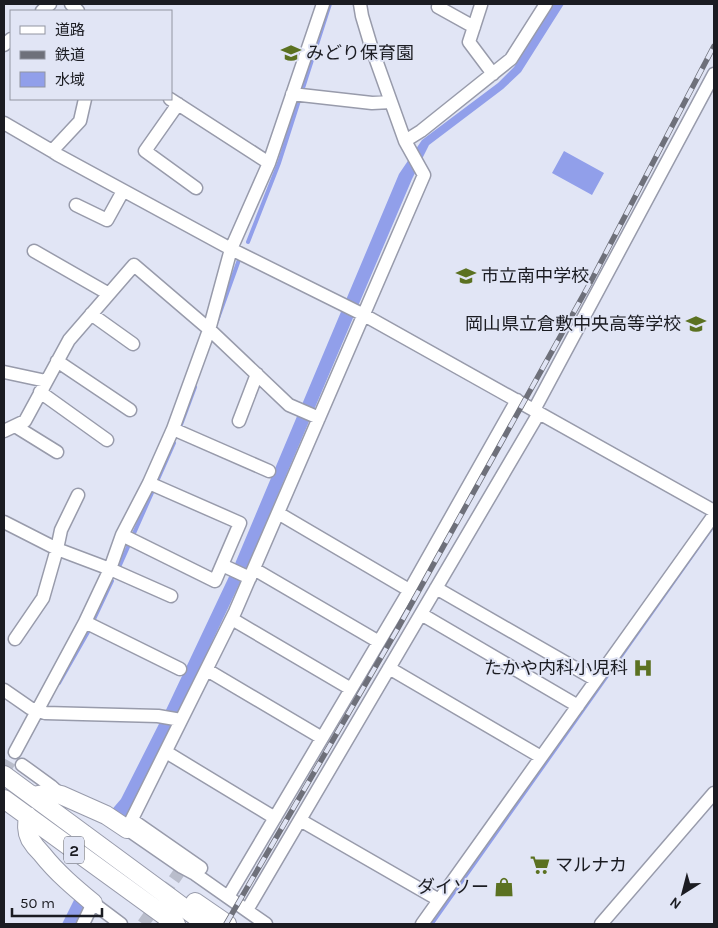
<svg xmlns="http://www.w3.org/2000/svg" width="718" height="928" font-family="Karla,'Noto Sans JP',sans-serif">
<style>
.water{fill:#919fea}
.lines{fill:none;stroke-linecap:round;stroke-linejoin:round}
.stream{stroke:#919fea;stroke-width:4}
.minor-tunnel{stroke:#b9bdcb;stroke-width:12;stroke-dasharray:12 6;stroke-linecap:butt}
.minor-casing{stroke:#989bab;stroke-width:15}
.highway-casing{stroke:#989bab;stroke-width:20}
.minor{stroke:#fff;stroke-width:12}
.highway{stroke:#fff;stroke-width:18}
.rail-casing{stroke:#6e707a;stroke-width:5.5}
.rail{stroke:#e1e5f5;stroke-width:4;stroke-dasharray:11;stroke-linecap:butt}
.labels{text-anchor:middle;dominant-baseline:central;stroke-width:4;stroke-linejoin:round;paint-order:stroke}
.shield{fill:#e1e5f5;stroke:#565861;stroke-width:1}
.shield-label{font-size:16px;font-weight:bold;fill:#1b1c22}
.poi-label{font-size:18px;fill:#1b1c22;stroke:#e1e5f5;text-anchor:start}
</style>
<rect width="100%" height="100%" fill="#e1e5f5"/>
<!-- water -->
<path class="water" d="M554 4H564L521 72 503 89 429 145 412 179 246 570 180 710 125 819 109 813 121 799 165 712 234 566 399 174 422 140 498 83 514 67Z
M564 151 604 173 592 195 552 173Z
M714 523V528L434 924H428Z
M76 896 84 902 85 909 77 924H62Z"/>
<g class="lines">
<!-- stream -->
<path class="stream" d="M248 242 279 163 330 4
M217 321 240 257
M179 430 195 387
M120 565 174 443
M59 683 88 632 112 581"/>
<!-- minor-tunnel -->
<path class="minor-tunnel" d="M4 772 15 752
M143 924 180 871"/>
<defs>
<path id="minor" d="M71 4 78 11
M481 5 469 42 493 74
M438 7 474 27
M42 11 50 4
M4 45 11 39
M292 94 372 103 391 102
M170 99 269 163
M178 104 145 151 196 188
M4 123 52 151 58 155 231 249 364 315 714 511
M405 141 421 131 511 59 546 4
M52 151 80 121 85 99
M76 205 107 220 123 191
M34 251 109 294
M91 314 133 344
M57 361 130 410
M4 372 46 381
M40 392 107 440
M534 410 714 74
M239 421 257 374
M15 426 57 452
M173 429 269 471
M4 431 25 421 69 340 134 265 210 330 289 405 319 418
M278 513 409 590
M4 522 57 549 61 530 78 495
M122 535 215 581 240 523 149 483
M222 565 250 578
M254 569 379 642
M436 588 596 680
M421 614 578 706
M232 619 351 689
M85 622 180 669
M15 639 43 598 57 549 110 569 171 596
M389 668 541 757
M207 670 322 738
M4 690 30 708 45 713 158 716 181 720
M15 752 85 622 110 569 122 535 149 483 173 429 209 330 231 249 269 163 323 4
M166 752 275 818
M22 765 51 786 61 795
M132 820 201 868
M300 820 439 900
M228 897 412 586 517 400
M247 910 539 413
M83 924 93 903 121 924
M266 924 195 874 182 867 127 829 235 612 424 175 405 141 371 46 362 16 360 4
M422 924 714 515
M601 924 714 793"/>
<path id="highway" d="M4 775 206 924
M33 796 52 793 61 795 106 815 127 829
M4 799 176 924
M28 816C27 824 26 831 30 839 33 844 38 850 42 854 57 873 75 888 93 903
M195 902 227 924"/>
</defs>
<!-- minor casing -->
<use href="#minor" class="minor-casing"/>
<!-- highway casing -->
<use href="#highway" class="highway-casing"/>
<!-- minor -->
<use href="#minor" class="minor"/>
<!-- highway -->
<use href="#highway" class="highway"/>
<defs>
<path id="rail" d="M226 924 398 628 590 283 714 46"/>
</defs>
<!-- rail casing -->
<use href="#rail" class="rail-casing"/>
<!-- rail -->
<use href="#rail" class="rail"/>
</g>
<!-- icons -->
<defs>
<symbol id="school-bare" viewBox="-9 -9 18 18"><path d="M0-5L7-2L0 1L-7-2ZM-4 1L0 2.5L4 1V4Q0 6-4 4Z" fill="#5b7121" stroke="#e1e5f5" stroke-width="2.5" paint-order="stroke"/></symbol>
<symbol id="hospital-bare" viewBox="-9 -9 18 18"><path d="M-5-5h3v3.5h4V-5h3V5h-3V1.5h-4V5h-3Z" fill="#5b7121" stroke="#e1e5f5" stroke-width="2.5" paint-order="stroke"/></symbol>
<symbol id="supermarket-bare" viewBox="-9 -9 18 18"><path d="M-6-5.5h2.5l.6 2H6L4.5 2H-2.5L-4.4-4H-6ZM-1.5 3.2a1.3 1.3 0 1 0 .1 0ZM3 3.2a1.3 1.3 0 1 0 .1 0Z" fill="#5b7121" stroke="#e1e5f5" stroke-width="2.5" paint-order="stroke"/></symbol>
<symbol id="shop-bare" viewBox="-9 -9 18 18"><path d="M-5-2.5h2.3a2.7 3.5 0 0 1 5.4 0H5L5.5 6h-11ZM-1.5-2.5h3a1.5 2.3 0 0 0-3 0Z" fill="#5b7121" stroke="#e1e5f5" stroke-width="2.5" paint-order="stroke"/></symbol>
</defs>
<g fill-rule="evenodd">
<use href="#school-bare" x="277" y="39" width="28" height="28"/>
<use href="#school-bare" x="452" y="262" width="28" height="28"/>
<use href="#school-bare" x="682" y="310" width="28" height="28"/>
<use href="#hospital-bare" x="629" y="654" width="28" height="28"/>
<use href="#supermarket-bare" x="526" y="851" width="28" height="28"/>
<use href="#shop-bare" x="490" y="873" width="28" height="28"/>
</g>
<g class="labels">
<!-- shield labels -->
<rect class="shield" x="64" y="836.5" width="20" height="27" rx="4"/>
<g class="shield-label">
<text x="74" y="850">2</text>
</g>
<!-- poi labels -->
<g class="poi-label">
<text x="306" y="53">みどり保育園</text>
<text x="481" y="276">市立南中学校</text>
<text x="681" y="324" text-anchor="end">岡山県立倉敷中央高等学校</text>
<text x="628" y="668" text-anchor="end">たかや内科小児科</text>
<text x="555" y="865">マルナカ</text>
<text x="489" y="887" text-anchor="end">ダイソー</text>
</g>
</g>
<!-- border -->
<rect width="718" height="928" fill="none" stroke="#1b1c22" stroke-width="10"/>
<!-- legend -->
<rect x="10" y="10" width="162" height="90" fill="#e1e5f5" stroke="#9295a1"/>
<rect x="20" y="26" width="25" height="8" fill="#ffffff" stroke="#9295a1"/>
<text x="55" y="35" font-size="15" fill="#1b1c22">道路</text>
<rect x="20" y="51" width="25" height="8" fill="#6e707a" stroke="#9295a1"/>
<text x="55" y="60" font-size="15" fill="#1b1c22">鉄道</text>
<rect x="20" y="72" width="25" height="15" fill="#919fea" stroke="#9295a1"/>
<text x="55" y="85" font-size="15" fill="#1b1c22">水域</text>
<!-- north arrow -->
<g transform="translate(683 893) rotate(216)" stroke="#e1e5f5" stroke-width="4" paint-order="stroke">
<path d="M0-4L9 19L0 12L-9 19Z" fill="#1b1c22"/>
<text y="-8" font-size="14" font-weight="bold" text-anchor="middle" fill="#1b1c22">N</text>
</g>
<!-- scale -->
<path d="M12 908v8h90v-8" fill="none" stroke="#1b1c22" stroke-width="2.5"/>
<text x="20" y="908" font-size="15" fill="#1b1c22" stroke="#e1e5f5" stroke-width="4" paint-order="stroke">50 m</text>
</svg>
